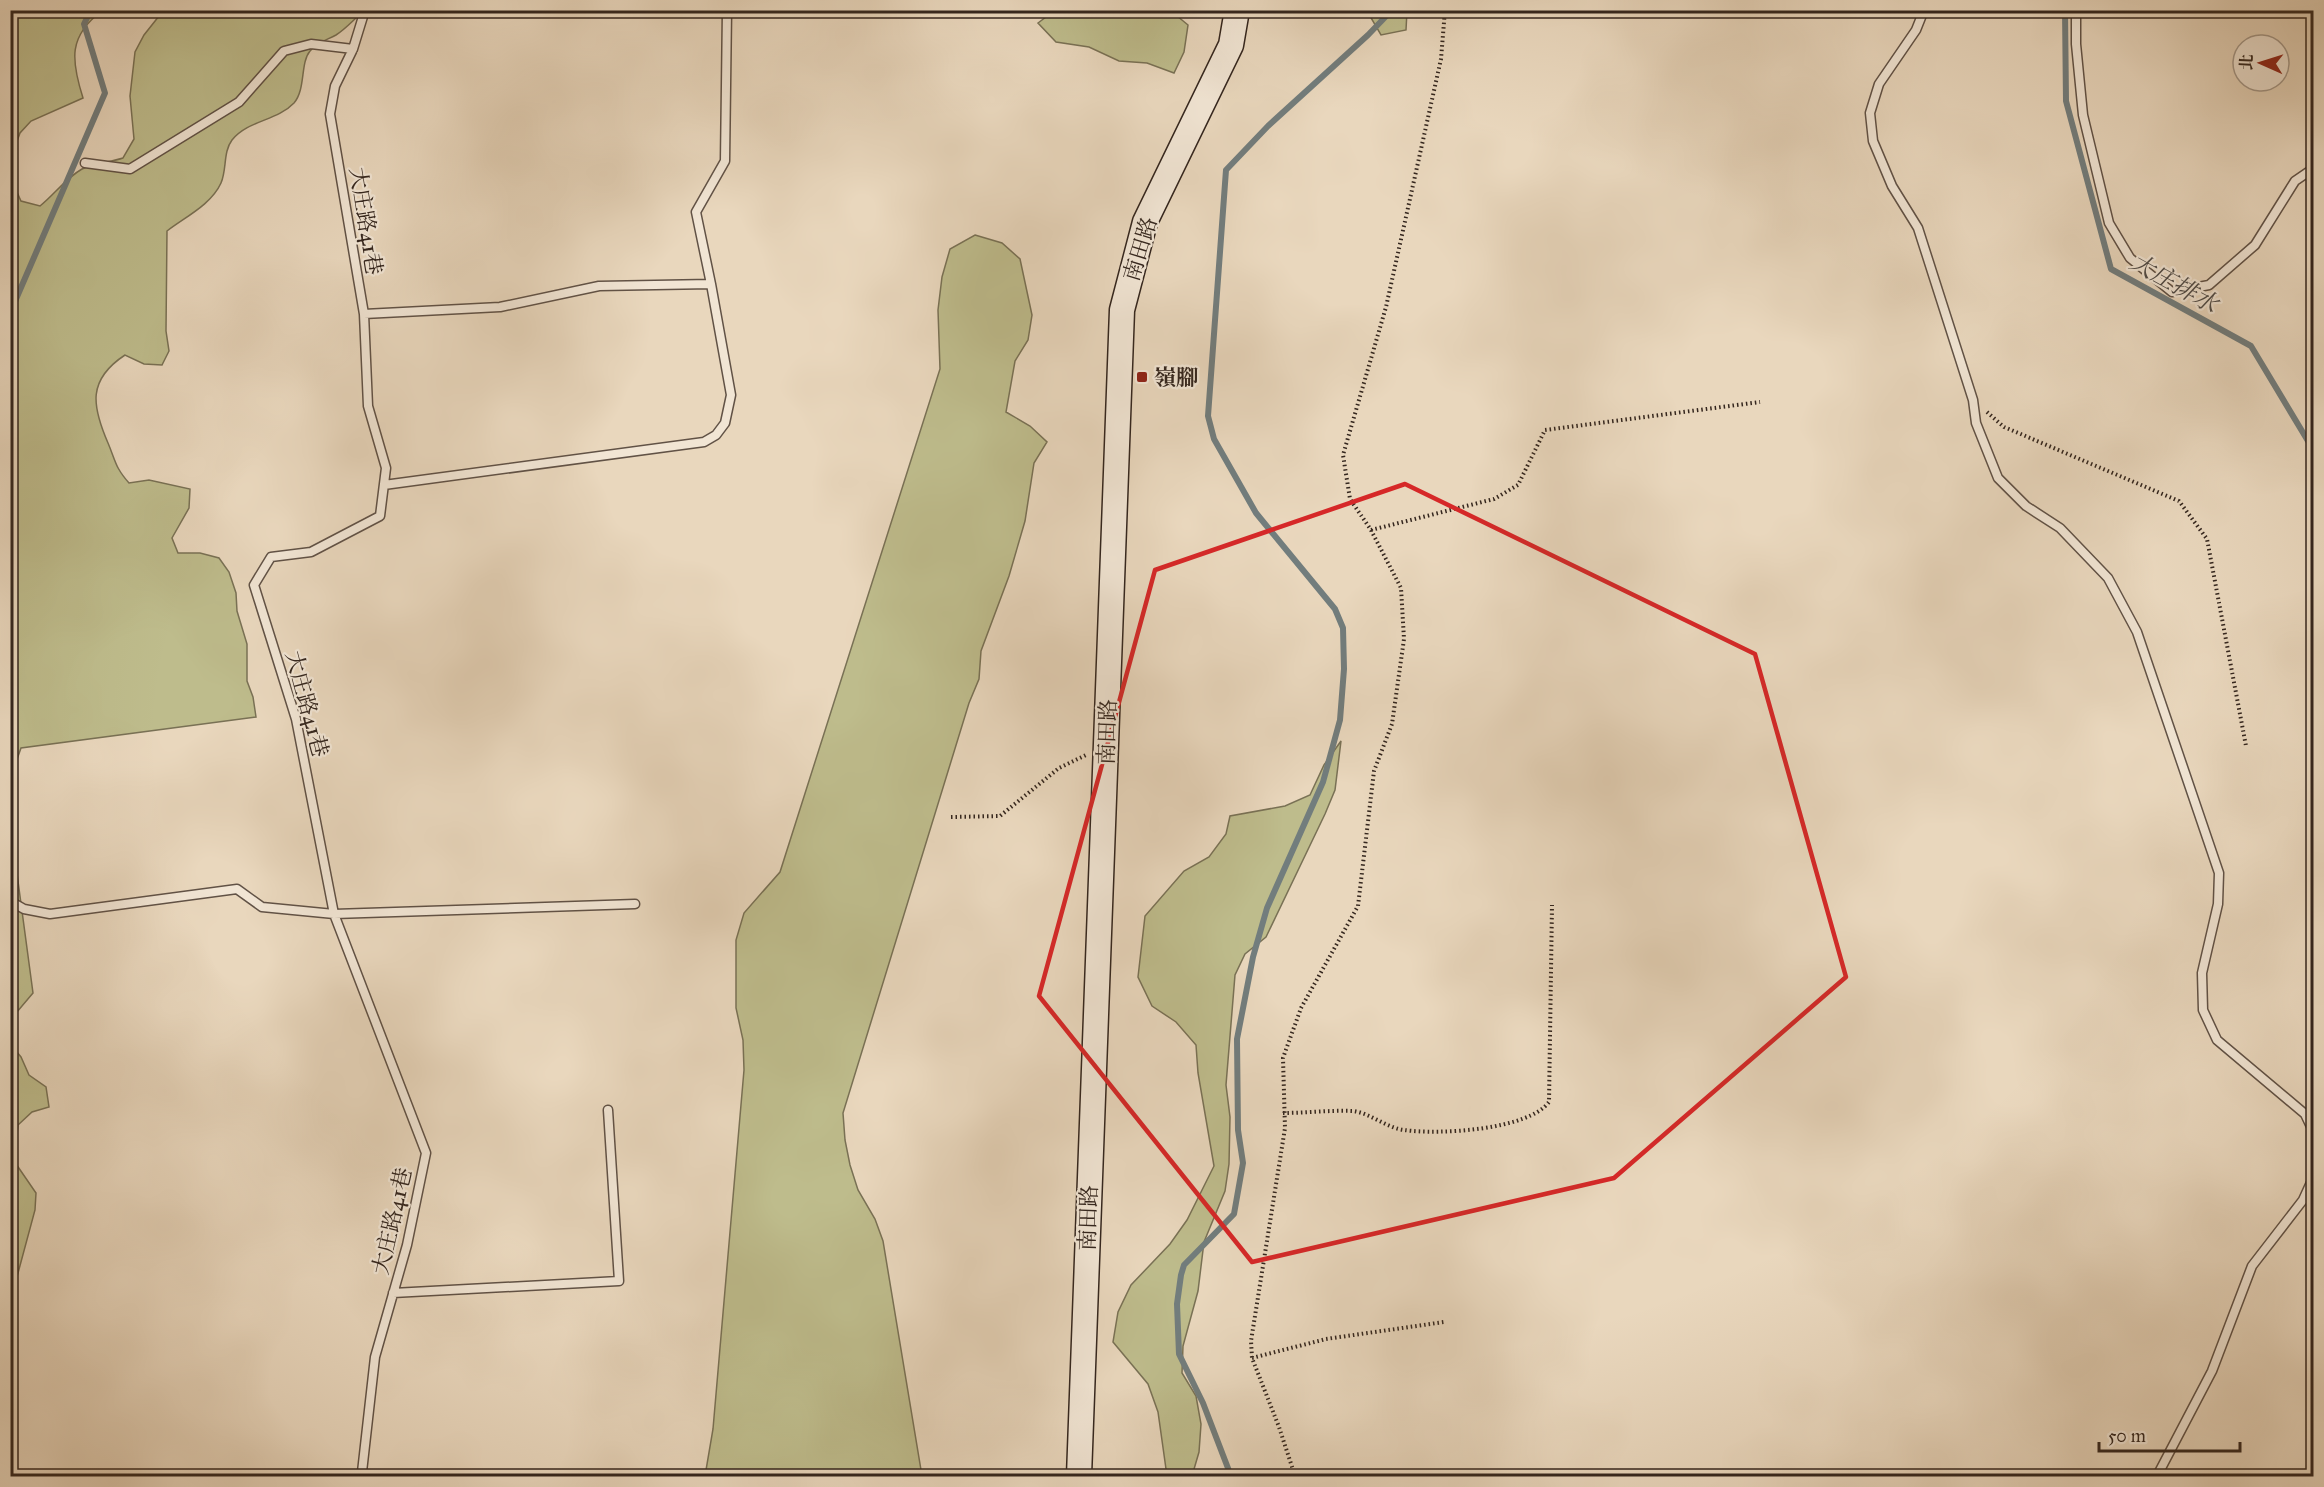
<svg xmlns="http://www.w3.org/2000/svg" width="2324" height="1487" font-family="'IM FELL Great Primer','Noto Serif TC',serif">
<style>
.green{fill:#bebc8c;stroke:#797155;stroke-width:1.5}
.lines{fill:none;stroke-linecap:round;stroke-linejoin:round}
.stream{stroke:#727d7d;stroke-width:6}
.service-casing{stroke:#615246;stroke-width:11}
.secondary-casing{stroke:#34261e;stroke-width:27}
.path{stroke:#34261e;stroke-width:4;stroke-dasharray:1.5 3;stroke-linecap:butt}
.service{stroke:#f1e5d4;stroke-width:8}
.secondary{stroke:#f1e5d4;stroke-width:24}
.marked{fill:none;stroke:#d62828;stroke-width:4.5;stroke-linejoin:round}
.poi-dot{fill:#8f2418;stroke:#f1e5d4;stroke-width:2}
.labels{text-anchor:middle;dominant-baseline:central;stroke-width:4.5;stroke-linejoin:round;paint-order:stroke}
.street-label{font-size:22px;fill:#34261e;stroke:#f1e5d4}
.poi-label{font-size:22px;font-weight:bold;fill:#34261e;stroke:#f1e5d4;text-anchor:start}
.water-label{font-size:24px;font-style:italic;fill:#4e4a46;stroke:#f1e5d4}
</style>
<rect width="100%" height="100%" fill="#e9d7bd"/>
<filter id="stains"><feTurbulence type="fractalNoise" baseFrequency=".00333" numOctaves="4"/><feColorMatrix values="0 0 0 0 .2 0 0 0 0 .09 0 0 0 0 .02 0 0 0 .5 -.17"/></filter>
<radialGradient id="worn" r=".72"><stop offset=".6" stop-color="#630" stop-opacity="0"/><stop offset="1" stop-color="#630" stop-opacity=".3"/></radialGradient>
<!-- green -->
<path class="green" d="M11 11H102C68 36 71 60 83 98L31 121 20 133 12 155 11 179 21 201 40 206C54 195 66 178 82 169 91 164 111 162 123 158L134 139 130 96 135 52 144 35 163 11H364C355 18 346 29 336 35 327 40 317 42 310 51 300 63 306 89 294 103 277 121 248 120 232 140 223 152 227 169 221 183 211 205 185 217 167 231L166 331 169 351 162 365 144 364 125 355C87 380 92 406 108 443 116 462 115 467 129 483L149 480 190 489 189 508 172 538 178 553H200L219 558 229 572 236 593 237 611 247 644V681L253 697 256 717 21 748 15 765 11 805Z
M1171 11 1188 25 1184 52 1174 73 1147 63 1119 61 1089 47 1056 42 1038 23 1054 11Z
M1367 11H1407L1406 30 1381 35Z
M975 235 1002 243 1020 259 1032 315 1028 340 1015 361 1006 412 1030 426 1047 442 1034 463 1025 521 1009 576 981 651 979 679 969 703 843 1113 845 1140 850 1165 858 1190 875 1219 883 1241 922 1476H705L713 1429 744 1070 743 1040 736 1008V940L744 913 780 872 940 369 938 310 942 277 950 249Z
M1341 741 1335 790 1325 814 1266 937 1245 954 1235 975 1226 1085 1230 1117 1229 1164 1225 1191 1204 1242 1198 1291 1183 1346 1182 1373 1196 1396 1201 1424 1199 1452 1192 1476H1167L1158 1412 1148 1384 1113 1342 1118 1312 1131 1285 1170 1244 1187 1220 1214 1166 1198 1073 1196 1045 1176 1022 1152 1006 1138 977 1145 916 1184 871 1209 857 1226 834 1230 816 1285 806 1310 795 1324 765Z
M10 846 15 859 33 993 11 1019Z
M11 1045 21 1057 29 1075 46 1087 49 1107 32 1112 18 1125 14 1161 36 1193 35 1210 11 1299Z"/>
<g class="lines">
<!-- stream -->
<path class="stream" d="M2065 10 2066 101 2111 269 2251 346 2314 451
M10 313 105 93 84 24 91 10
M2314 843V846
M1231 1476 1203 1403 1179 1354 1177 1304 1181 1275 1184 1265 1234 1214 1243 1163 1238 1130 1237 1039 1253 957 1267 908 1323 782 1340 720 1344 669 1343 628 1335 609 1256 513 1214 439 1208 416 1226 170 1268 126 1368 35 1392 10"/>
<defs>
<path id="service" d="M1924 10 1916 30 1879 84 1870 113 1873 141 1892 186 1918 228 1973 400 1976 423 1998 478 2026 506 2060 528 2108 578 2137 632 2219 873 2218 904 2202 973 2203 1010 2217 1040 2305 1114 2314 1133
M2076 10V44L2083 115 2109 223 2130 258 2172 292 2209 285 2255 245 2295 181 2314 168
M85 163 130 169 239 102 284 51 311 44 353 49
M711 284 696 212 725 161 727 10
M364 314 500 307 599 286 711 284 731 395 725 423 716 435 704 442 384 485
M10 901 24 909 50 914 237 889 262 907 334 914 635 904
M393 1293 619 1281 608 1110
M364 1476 362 1472 375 1357 407 1245 426 1153 334 914 296 719 254 585 271 557 311 552 380 516 386 468 368 406 364 314 330 114 335 86 353 49 365 10
M2157 1476 2212 1371 2252 1266 2303 1200 2314 1176"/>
<path id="secondary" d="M1079 1476 1122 310 1145 222 1231 45 1237 10"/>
</defs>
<!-- service casing -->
<use href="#service" class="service-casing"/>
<!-- secondary casing -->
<use href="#secondary" class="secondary-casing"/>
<!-- path -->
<path class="path" d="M1987 412 2004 427 2179 501 2207 539 2246 746
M1371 530 1494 499 1518 485 1545 430 1760 402
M951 817 1000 816 1059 768 1086 755
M1283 1113C1306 1113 1330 1110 1353 1111 1370 1113 1387 1128 1404 1130 1439 1135 1528 1130 1549 1102L1552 905
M1252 1358 1326 1339 1444 1322
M1295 1476 1279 1427 1252 1358 1251 1341 1285 1128 1283 1058 1301 1008 1358 906 1374 771 1392 724 1404 639 1401 588 1371 530 1350 499 1343 455 1386 307 1441 59 1445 10"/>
<!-- service -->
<use href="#service" class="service"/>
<!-- secondary -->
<use href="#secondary" class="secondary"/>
</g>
<!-- marked area -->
<path class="marked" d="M1405 484 1755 654 1846 977 1614 1178 1252 1262 1039 996 1155 570Z"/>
<!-- markers -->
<rect class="poi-dot" x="1136" y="371" width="12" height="12" rx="3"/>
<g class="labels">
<!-- street labels -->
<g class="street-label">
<text transform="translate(366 221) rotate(81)">大庄路41巷</text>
<text transform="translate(1140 249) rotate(-73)">南田路</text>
<text transform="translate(307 704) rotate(75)">大庄路41巷</text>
<text transform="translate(1107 732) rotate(-88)">南田路</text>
<text transform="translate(1088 1218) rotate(-88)">南田路</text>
<text transform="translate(392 1221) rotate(-77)">大庄路41巷</text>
</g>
<!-- poi labels -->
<g class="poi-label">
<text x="1154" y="377">嶺腳</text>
</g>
<!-- water labels -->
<g class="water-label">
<text transform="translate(2174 283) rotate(29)">大庄排水</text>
</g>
</g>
<!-- margin -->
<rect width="2324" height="1487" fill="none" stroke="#e9d7bd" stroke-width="36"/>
<rect x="12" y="12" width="2300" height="1463" fill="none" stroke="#34261e" stroke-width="3"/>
<rect x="18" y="18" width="2288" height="1451" fill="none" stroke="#34261e" stroke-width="1.5"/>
<!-- north arrow -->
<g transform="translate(2261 63) rotate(273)"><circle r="28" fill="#f1e5d4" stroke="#a5998b" stroke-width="1.5"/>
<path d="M0-4.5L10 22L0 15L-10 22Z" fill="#8f2418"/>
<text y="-9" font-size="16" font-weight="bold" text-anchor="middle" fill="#34261e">北</text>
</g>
<!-- scale -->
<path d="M2099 1442v9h141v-9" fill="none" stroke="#34261e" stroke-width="3"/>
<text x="2108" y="1442" font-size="18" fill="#34261e" stroke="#f1e5d4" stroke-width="4.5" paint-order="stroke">50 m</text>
<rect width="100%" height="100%" filter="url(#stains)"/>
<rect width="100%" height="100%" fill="url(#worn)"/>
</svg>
